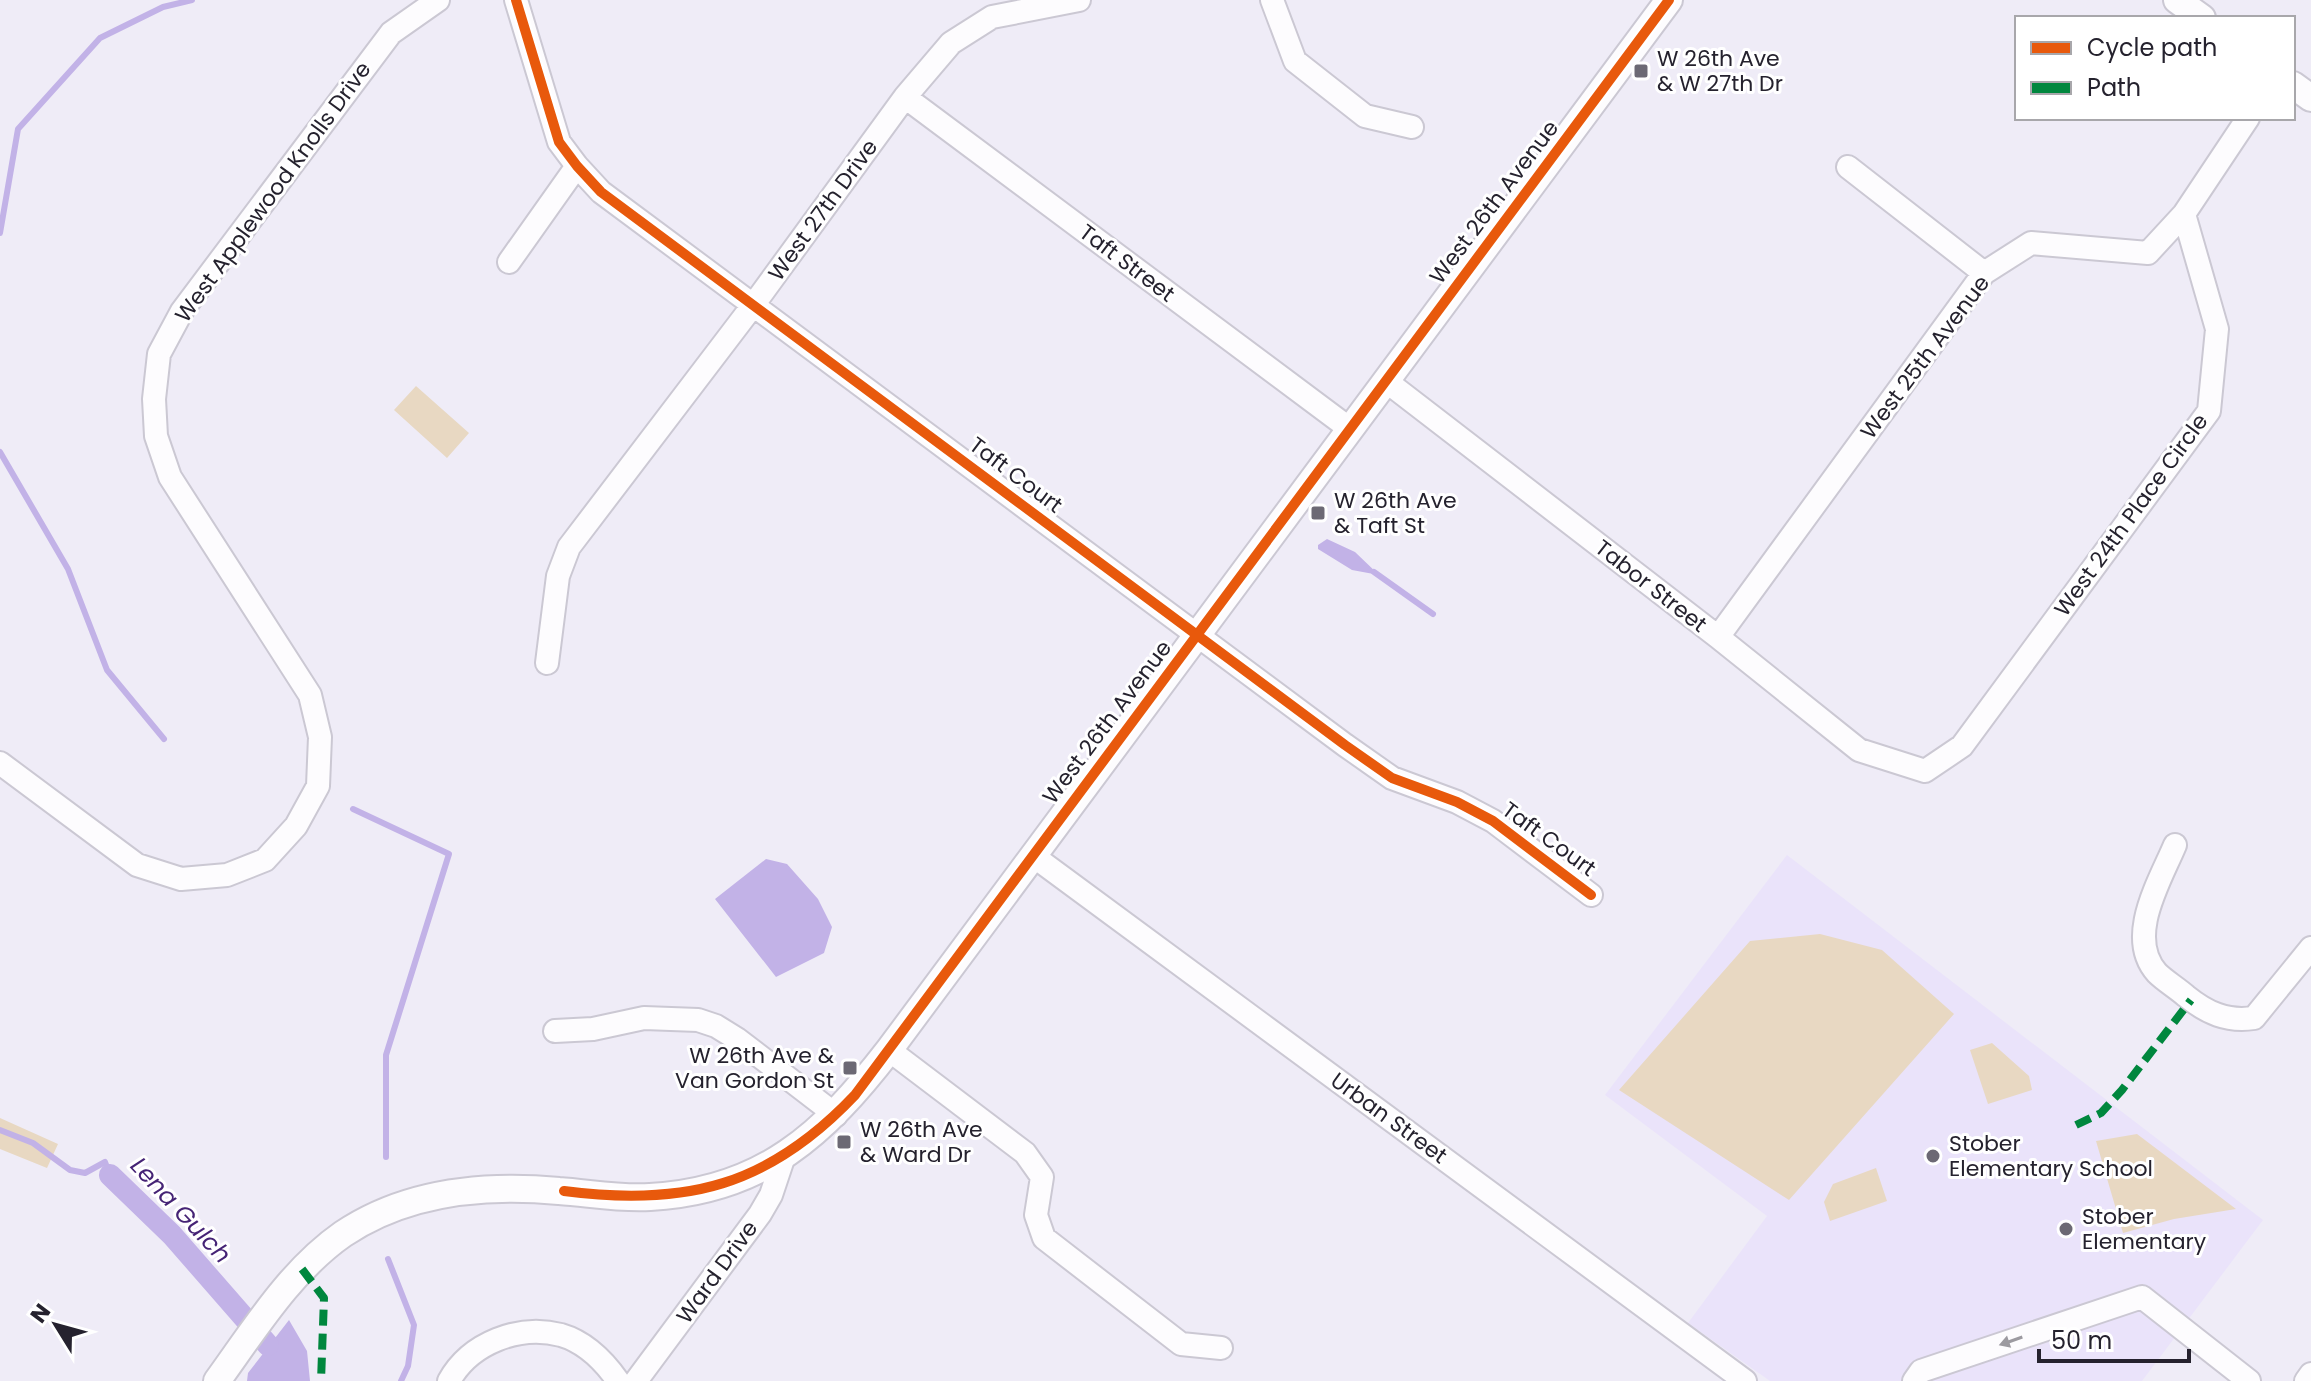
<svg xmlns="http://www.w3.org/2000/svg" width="2311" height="1381" font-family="Poppins,sans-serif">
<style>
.built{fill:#eae3fa}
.green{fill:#e8d8c2}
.water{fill:#c2b2e7}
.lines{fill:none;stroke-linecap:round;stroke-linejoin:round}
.stream{stroke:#c2b2e7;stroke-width:6}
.canal{stroke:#c2b2e7;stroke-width:22}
.minor-casing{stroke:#cbc8d3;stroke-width:26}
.tertiary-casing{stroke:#cbc8d3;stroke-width:30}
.minor{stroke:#fdfcfe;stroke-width:22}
.tertiary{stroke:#fdfcfe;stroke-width:26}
.quiet{stroke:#00873e;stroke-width:8;stroke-dasharray:16 8;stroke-linecap:butt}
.cycleway-casing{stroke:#fff;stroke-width:15}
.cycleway{stroke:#e8590c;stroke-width:10}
.oneway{fill:#9c9aa0}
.poi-dot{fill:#6c6974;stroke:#fff;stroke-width:3}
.labels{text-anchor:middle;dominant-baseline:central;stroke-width:6;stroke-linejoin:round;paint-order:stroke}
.poi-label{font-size:22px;fill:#25222e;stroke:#fff;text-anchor:start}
.street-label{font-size:22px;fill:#25222e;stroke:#fff}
.water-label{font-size:24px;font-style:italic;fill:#452375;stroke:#fff}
</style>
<rect width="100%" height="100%" fill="#efecf7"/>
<!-- built -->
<path class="built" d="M1787 855 2263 1220 2142 1381H1770L1688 1323 1767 1216 1605 1095Z"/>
<!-- green -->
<path class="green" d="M416 386 469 433 447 458 394 410Z
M1820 934 1882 950 1954 1014 1789 1200 1619 1090 1750 941Z
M1992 1043 2029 1076 2032 1090 1988 1104 1970 1050Z
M0 1118 58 1144 47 1168 0 1149Z
M2137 1134 2236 1209 2174 1219 2123 1233 2096 1141Z
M1876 1168 1887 1201 1830 1221 1824 1202 1833 1184Z"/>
<!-- water -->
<path class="water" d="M1327 539 1355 552 1379 575 1352 570 1318 549V545Z
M766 859 787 864 818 899 832 927 824 953 776 977 715 899Z
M289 1320 307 1351 310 1381H247L248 1373Z"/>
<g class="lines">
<!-- stream -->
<path class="stream" d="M0 233 18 129 100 38 163 7 192 0
M0 452 68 569 107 670 164 739
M1374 572 1433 614
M353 809 449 854 386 1055V1157
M0 1130 33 1143 70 1170 85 1173 105 1162 110 1175
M388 1259 414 1325 408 1366 401 1381"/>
<!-- canal -->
<path class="canal" d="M110 1175 172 1235 268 1345"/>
<defs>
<path id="minor" d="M516 0 559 142 577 166 601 192 1345 745 1392 778 1457 802 1493 821 1591 895
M1272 0 1295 61 1365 116 1412 127
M905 97 1350 429
M1848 167 1984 273
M509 262 577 166
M1386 381 1718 637 1859 750 1925 771 1962 746 2209 411 2217 329 2184 214
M1718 637 1984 273 2031 243 2148 253 2184 214 2248 118
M547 663 558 576 569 547 754 304 905 97 951 43 992 17 1079 0
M0 763 137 865 181 879 227 875 265 860 296 826 318 786 320 737 310 695 170 477 156 436 154 399 159 354 182 311 391 33 438 0
M2175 845C2160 881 2125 937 2157 973 2165 981 2177 988 2186 996 2207 1013 2227 1022 2254 1018L2311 948
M1032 855 1745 1381
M555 1031 593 1029 644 1018 698 1020 716 1026 737 1039 836 1115
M889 1050 1025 1153 1042 1177 1036 1215 1044 1238 1181 1344 1221 1348
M449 1381C470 1343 519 1324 561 1335 585 1342 604 1361 618 1381
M636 1381 760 1214 771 1195 784 1156
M1914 1381 1921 1371 2142 1297 2249 1381
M2306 1381 2311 1374"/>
<path id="tertiary" d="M2177 0 2202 18
M2293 85 2311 98
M217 1381C254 1330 290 1271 343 1234 407 1191 484 1184 559 1191 589 1193 619 1199 650 1197 763 1191 824 1134 889 1050L1669 0"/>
</defs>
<!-- minor casing -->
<use href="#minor" class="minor-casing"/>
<!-- tertiary casing -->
<use href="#tertiary" class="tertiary-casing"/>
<!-- minor -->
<use href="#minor" class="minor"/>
<!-- tertiary -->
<use href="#tertiary" class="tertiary"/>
<!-- quiet -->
<path class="quiet" d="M2076 1125 2101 1113 2122 1090 2191 1000
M302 1269 324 1298 321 1381"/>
<defs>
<path id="cycleway" d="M516 0 559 142 577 166 601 192 1345 745 1392 778 1457 802 1493 821 1591 895
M564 1191C686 1207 769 1186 855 1095L1669 0"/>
</defs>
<!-- cycleway casing -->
<use href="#cycleway" class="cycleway-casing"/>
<!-- cycleway -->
<use href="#cycleway" class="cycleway"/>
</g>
<!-- one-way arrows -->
<defs><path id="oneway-solid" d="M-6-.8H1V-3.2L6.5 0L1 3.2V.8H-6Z" transform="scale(2)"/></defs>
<use class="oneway" href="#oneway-solid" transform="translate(2011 1341) rotate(161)"/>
<!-- markers -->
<g class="poi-dot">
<rect x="1633" y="63" width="16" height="16" rx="4"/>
<rect x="1310" y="505" width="16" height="16" rx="4"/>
<rect x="842" y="1060" width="16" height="16" rx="4"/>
<rect x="836" y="1134" width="16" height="16" rx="4"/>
<circle cx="1933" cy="1156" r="8"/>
<circle cx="2066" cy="1229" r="8"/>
</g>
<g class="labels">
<!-- poi labels -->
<g class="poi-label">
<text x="1657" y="58">W 26th Ave<tspan x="1657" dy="25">&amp; W 27th Dr</tspan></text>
<text x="1334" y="500">W 26th Ave<tspan x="1334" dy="25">&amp; Taft St</tspan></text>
<text x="834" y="1055" text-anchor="end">W 26th Ave &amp;<tspan x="834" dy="25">Van Gordon St</tspan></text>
<text x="860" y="1129">W 26th Ave<tspan x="860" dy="25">&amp; Ward Dr</tspan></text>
<text x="1949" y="1143">Stober<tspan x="1949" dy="25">Elementary School</tspan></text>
<text x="2082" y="1216">Stober<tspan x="2082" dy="25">Elementary</tspan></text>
</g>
<!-- street labels -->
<g class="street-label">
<text transform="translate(273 192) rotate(-54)">West Applewood Knolls Drive</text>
<text transform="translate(1494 202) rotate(-53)">West 26th Avenue</text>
<text transform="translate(823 210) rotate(-54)">West 27th Drive</text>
<text transform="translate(1127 263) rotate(37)">Taft Street</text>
<text transform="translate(1925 357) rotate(-53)">West 25th Avenue</text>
<text transform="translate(1016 475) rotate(37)">Taft Court</text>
<text transform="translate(2131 515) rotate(-54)">West 24th Place Circle</text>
<text transform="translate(1651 586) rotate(38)">Tabor Street</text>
<text transform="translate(1107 722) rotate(-53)">West 26th Avenue</text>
<text transform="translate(1549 839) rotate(36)">Taft Court</text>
<text transform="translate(1389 1118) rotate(36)">Urban Street</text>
<text transform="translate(717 1272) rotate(-54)">Ward Drive</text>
</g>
<!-- water labels -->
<g class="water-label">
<text transform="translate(181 1210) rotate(47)">Lena Gulch</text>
</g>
</g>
<!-- legend -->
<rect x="2015" y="16" width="280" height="104" fill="#ffffff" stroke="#a8a7ab" stroke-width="2"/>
<rect x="2031" y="42" width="40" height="12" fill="#e8590c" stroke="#a8a7ab" stroke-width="2"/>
<text x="2087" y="56" font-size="24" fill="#25222e">Cycle path</text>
<rect x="2031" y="82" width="40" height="12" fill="#00873e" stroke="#a8a7ab" stroke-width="2"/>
<text x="2087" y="96" font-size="24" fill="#25222e">Path</text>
<!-- north arrow -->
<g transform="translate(56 1325) rotate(307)" stroke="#ffffff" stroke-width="6" paint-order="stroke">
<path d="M0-6L14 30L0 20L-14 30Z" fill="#25222e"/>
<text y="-12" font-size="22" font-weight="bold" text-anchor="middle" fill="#25222e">N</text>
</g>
<!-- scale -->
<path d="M2039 1349v12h150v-12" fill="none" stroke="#25222e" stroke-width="4"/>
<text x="2051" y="1349" font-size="24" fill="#25222e" stroke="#ffffff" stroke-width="6" paint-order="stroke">50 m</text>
</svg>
